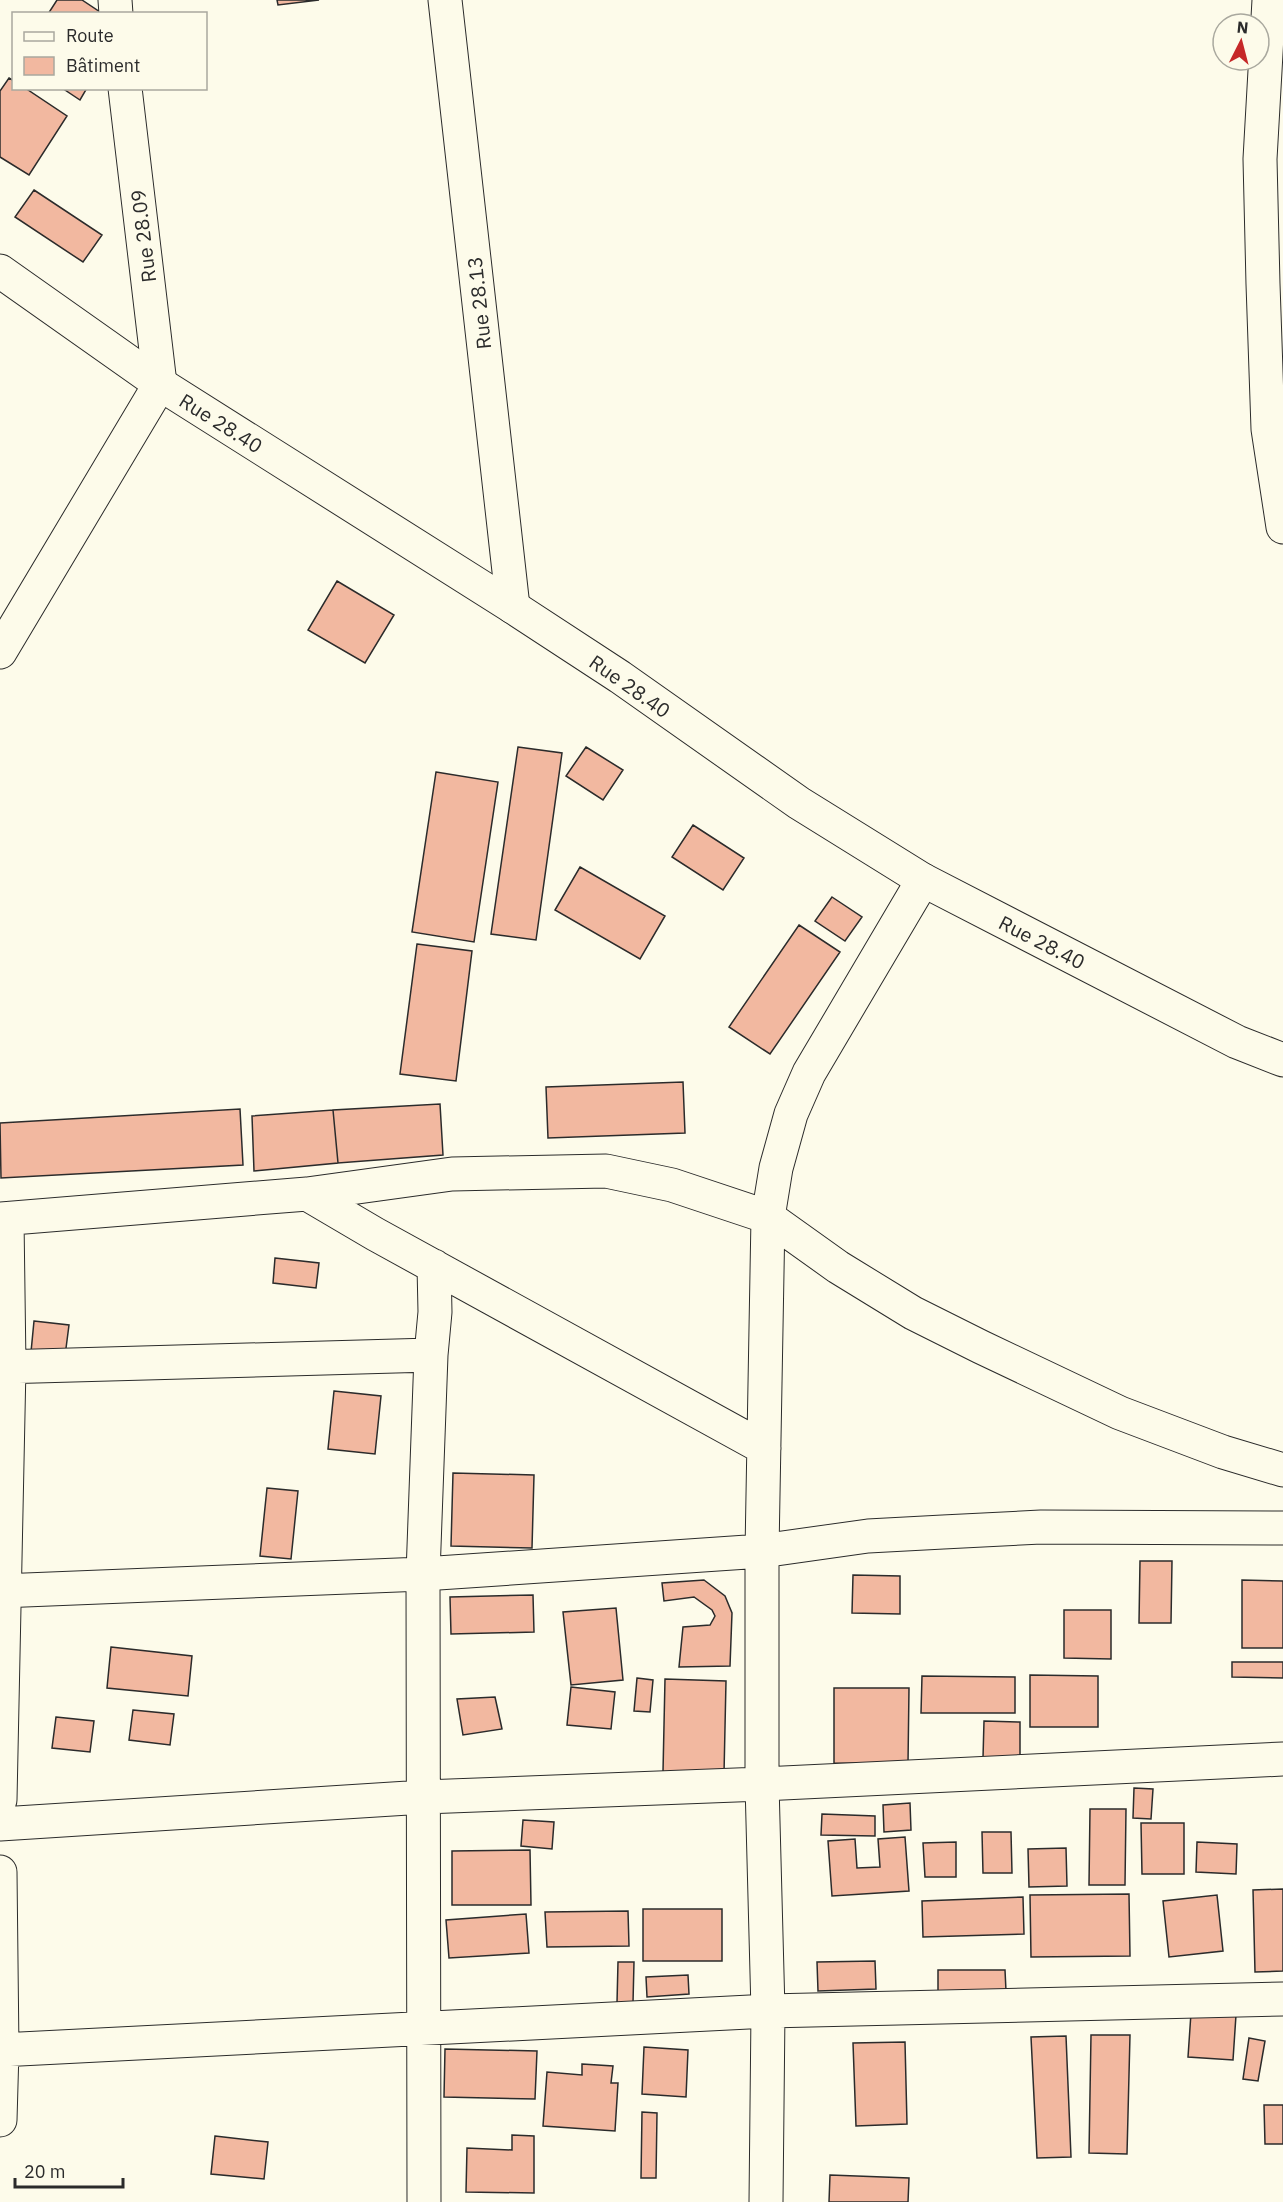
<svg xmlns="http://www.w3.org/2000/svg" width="1283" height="2202" font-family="'IBM Plex Sans',sans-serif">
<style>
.building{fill:#f2b8a0;stroke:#2b2b2b;stroke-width:1.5}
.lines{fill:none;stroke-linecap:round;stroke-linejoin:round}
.street-casing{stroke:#2b2b2b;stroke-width:35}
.secondary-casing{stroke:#2b2b2b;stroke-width:35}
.street{stroke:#fdfbea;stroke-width:33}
.secondary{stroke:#fdfbea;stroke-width:33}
.labels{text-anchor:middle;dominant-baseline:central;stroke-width:4.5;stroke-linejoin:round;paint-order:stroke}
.street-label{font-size:20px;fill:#2b2b2b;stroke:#fdfbea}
</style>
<rect width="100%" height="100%" fill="#fdfbea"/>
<!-- building -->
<path class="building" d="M57 0H82L103 14H48Z
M277 0H319L278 5Z
M9 78 14 81V88H25L67 116 29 175 0 157V91Z
M62 88H87L80 100Z
M34 190 102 235 83 262 15 217Z
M337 581 394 615 365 663 308 630Z
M518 747 562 753 536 940 491 934Z
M586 747 623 770 603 800 566 776Z
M436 772 498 782 474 942 412 932Z
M693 825 744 858 723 890 672 857Z
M580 867 665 916 640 959 555 910Z
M832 897 862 917 845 941 815 921Z
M799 925 840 952 770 1054 729 1027Z
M417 944 472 951 456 1081 400 1074Z
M683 1082 685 1133 548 1138 546 1087Z
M440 1104 443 1155 338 1163 333 1110Z
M240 1109 243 1165 1 1178 0 1123Z
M333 1110 338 1163 254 1171 252 1116Z
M275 1258 319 1263 316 1288 273 1283Z
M34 1321 69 1325 65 1356 31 1352Z
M334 1391 381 1396 375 1454 328 1449Z
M453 1473 534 1475 532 1548 451 1546Z
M267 1488 298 1491 291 1559 260 1556Z
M1140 1561H1172L1171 1623H1139Z
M853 1575 900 1576V1614L852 1613Z
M704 1580 725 1596 732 1613 730 1666 679 1667 683 1627 710 1625 715 1616 712 1610 694 1597 664 1601 662 1583Z
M1242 1580 1283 1581V1648H1242Z
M533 1595 534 1632 451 1634 450 1597Z
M616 1608 623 1680 571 1685 563 1612Z
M1064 1610H1111V1659L1064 1658Z
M111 1647 192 1656 188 1696 107 1688Z
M1232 1662H1283V1678L1232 1677Z
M1030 1675 1098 1676V1727H1030Z
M922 1676 1015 1677V1713H921Z
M637 1678 653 1680 650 1712 634 1711Z
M665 1679 726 1681 724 1774 663 1772Z
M571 1687 615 1692 611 1729 567 1725Z
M834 1688H909L908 1764 834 1763Z
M495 1697 502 1729 463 1735 457 1699Z
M133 1710 174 1714 170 1745 129 1740Z
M56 1717 94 1721 90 1752 52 1748Z
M984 1721 1020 1722V1758H983Z
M1134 1788 1153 1789 1151 1819 1133 1818Z
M910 1803 911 1830 884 1832 883 1805Z
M1090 1809H1126L1125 1885H1089Z
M822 1814 875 1816V1836L821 1835Z
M523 1820 554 1822 552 1849 521 1846Z
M1141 1823H1184V1874H1142Z
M982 1832H1011L1012 1873H983Z
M905 1837 909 1891 832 1896 828 1841 855 1839 857 1868 880 1867 878 1839Z
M956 1842V1877H925L923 1843Z
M1197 1842 1237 1844 1236 1874 1196 1872Z
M1066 1848 1067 1886 1029 1887 1028 1849Z
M530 1850 531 1905H452V1851Z
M1283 1889V1971L1255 1972 1253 1890Z
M1129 1894 1130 1956 1031 1957 1030 1895Z
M1217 1895 1223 1951 1169 1957 1163 1901Z
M1023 1897 1024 1934 923 1937 922 1901Z
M643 1909H722V1961H643Z
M628 1911 629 1946 547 1947 545 1912Z
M526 1914 529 1953 449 1958 446 1920Z
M875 1961 876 1989 818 1991 817 1962Z
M618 1962H634L633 2003H617Z
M938 1970H1005L1006 1991H938Z
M688 1975 689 1994 647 1997 646 1977Z
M1191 2013 1236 2015 1233 2060 1188 2057Z
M1091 2035H1130L1127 2154 1089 2153Z
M1066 2036 1071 2157 1037 2158 1031 2037Z
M1249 2038 1265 2041 1258 2081 1243 2079Z
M905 2042 907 2124 856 2126 853 2043Z
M644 2047 688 2050 686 2097 642 2094Z
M445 2049 537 2051 535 2099 444 2097Z
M582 2064 613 2066 611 2083H618L615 2131 543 2126 547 2072 582 2075Z
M1264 2105H1283V2144H1265Z
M642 2112 657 2113 656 2178H641Z
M512 2135 534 2136V2193L466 2192 467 2148 512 2150Z
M215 2136 268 2142 264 2179 211 2174Z
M830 2175 909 2178 908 2202H829Z"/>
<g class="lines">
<defs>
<path id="street" d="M115 0 116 14
M445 0 513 607
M1269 0 1260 159 1263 284 1268 429 1283 527
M0 652 160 384 125 88
M307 1194 375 1234 764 1448
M0 1219 307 1194 452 1174 606 1171 672 1185 768 1217 838 1267 913 1313 981 1347 1120 1413 1223 1452 1283 1470
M0 1367 431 1355
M0 1591 423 1574 762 1551 868 1536 943 1532 1041 1527 1283 1528
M0 1800 9 1366 7 1219
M0 1824 424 1797 762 1784 1283 1759
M0 1872 2 2050 0 2120
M0 2050 768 2011 1283 1999
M424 2202 423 1574 431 1355 435 1312 434 1266
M766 2202 768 2011 762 1784V1551L768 1217 776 1168 791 1114 809 1073 923 880"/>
<path id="secondary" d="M0 271 160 384 513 607 620 677 799 803 923 880 1237 1042 1283 1060"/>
</defs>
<!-- street casing -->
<use href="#street" class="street-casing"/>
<!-- secondary casing -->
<use href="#secondary" class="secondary-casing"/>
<!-- street -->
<use href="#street" class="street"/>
<!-- secondary -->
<use href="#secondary" class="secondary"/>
</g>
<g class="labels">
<!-- street labels -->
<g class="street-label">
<text transform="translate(143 236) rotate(-97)">Rue 28.09</text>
<text transform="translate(479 303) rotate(-96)">Rue 28.13</text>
<text transform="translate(221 423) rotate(32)">Rue 28.40</text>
<text transform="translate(630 686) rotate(35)">Rue 28.40</text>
<text transform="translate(1042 942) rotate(27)">Rue 28.40</text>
</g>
</g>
<!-- legend -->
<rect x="12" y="12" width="195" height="78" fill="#fdfbea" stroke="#a9a89e" stroke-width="1.5"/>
<rect x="24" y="32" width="30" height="9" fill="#fdfbea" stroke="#a9a89e" stroke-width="1.5"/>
<text x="66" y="42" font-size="18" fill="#2b2b2b">Route</text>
<rect x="24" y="57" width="30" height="18" fill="#f2b8a0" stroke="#a9a89e" stroke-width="1.5"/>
<text x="66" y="72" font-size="18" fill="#2b2b2b">Bâtiment</text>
<!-- north arrow -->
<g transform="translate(1241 42) rotate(6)"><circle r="28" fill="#fdfbea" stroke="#a9a89e" stroke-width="1.5"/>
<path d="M0-4.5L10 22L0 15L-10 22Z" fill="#c62828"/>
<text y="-9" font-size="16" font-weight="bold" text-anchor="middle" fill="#2b2b2b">N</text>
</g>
<!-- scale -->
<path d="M15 2178v9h108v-9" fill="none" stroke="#2b2b2b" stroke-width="3"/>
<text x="24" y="2178" font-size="18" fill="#2b2b2b" stroke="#fdfbea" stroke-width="4.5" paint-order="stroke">20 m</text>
</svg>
